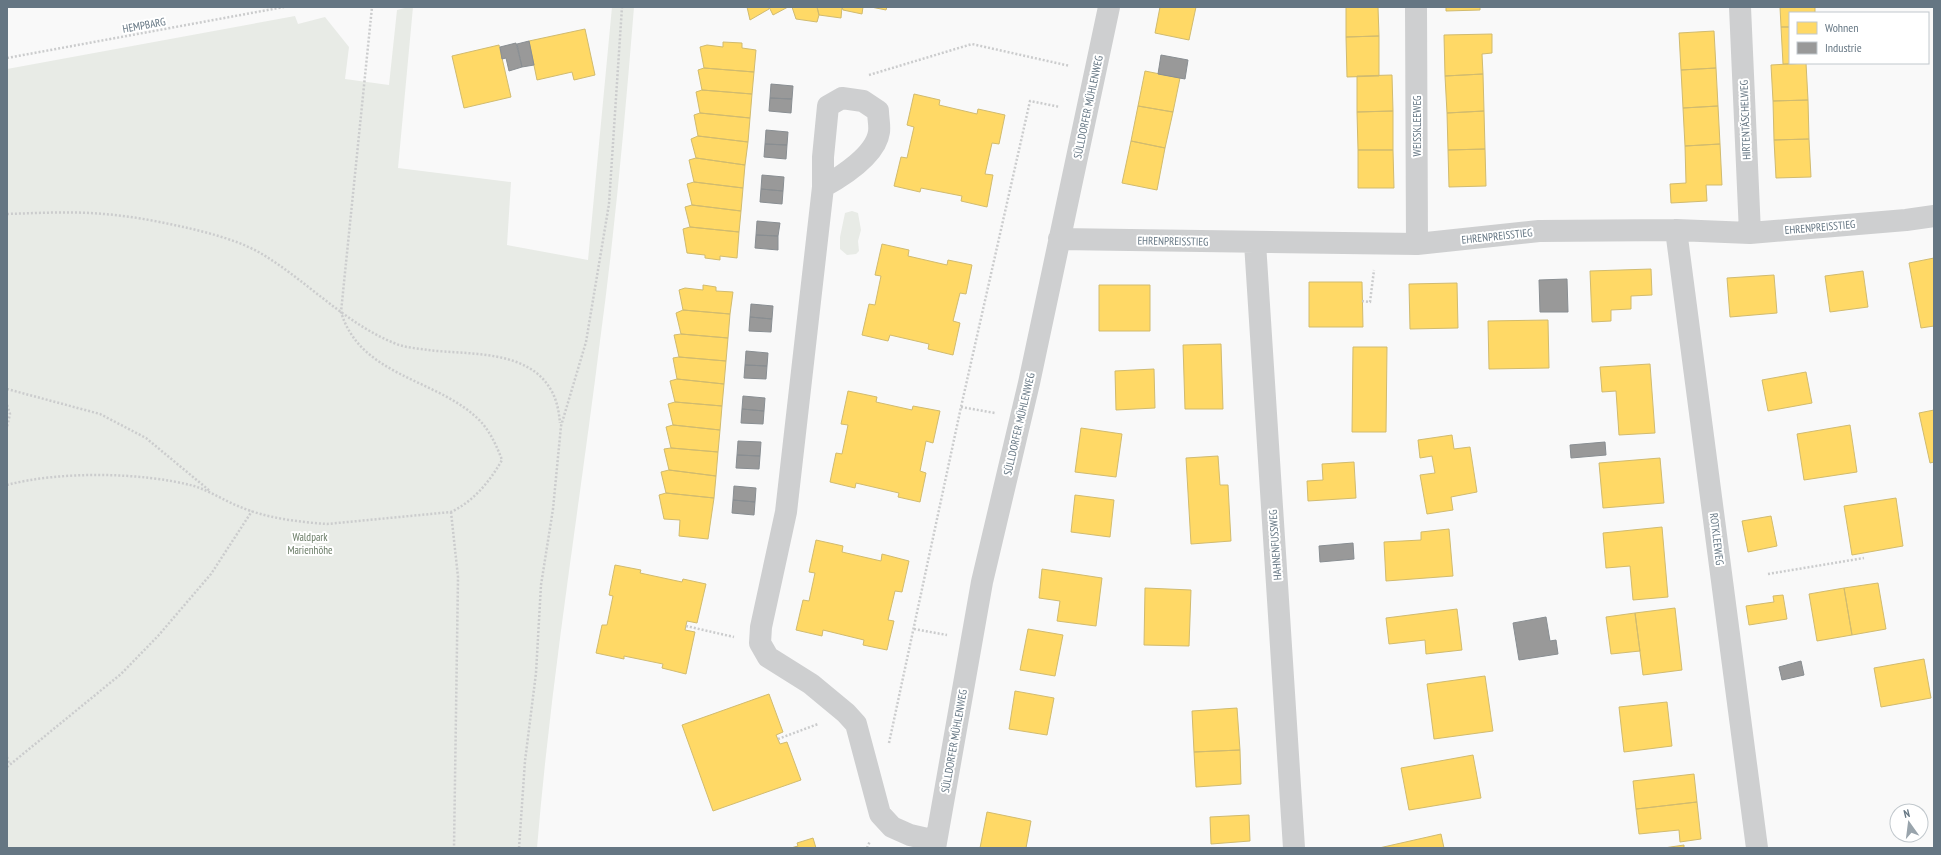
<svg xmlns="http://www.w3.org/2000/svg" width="1941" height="855" font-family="'PT Sans Narrow',sans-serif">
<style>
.green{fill:#e8ebe6}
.homes{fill:#ffd966;stroke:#d1bb6f}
.industry{fill:#999;stroke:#898e92}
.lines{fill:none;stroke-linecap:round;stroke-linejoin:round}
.path{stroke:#cbcccd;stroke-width:2.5;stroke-dasharray:2 2;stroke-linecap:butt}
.minor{stroke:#cecfd0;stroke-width:22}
.labels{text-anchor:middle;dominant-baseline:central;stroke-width:4;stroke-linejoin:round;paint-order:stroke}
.street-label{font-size:11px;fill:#657683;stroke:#fff}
.park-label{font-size:11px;fill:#687a64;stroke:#fff}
</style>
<rect width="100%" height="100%" fill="#f9f9f9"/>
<!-- green -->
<path class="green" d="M409 7H413L398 168 511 182 507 245 588 260 612 7H634C625 119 615 230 600 341 579 510 551 678 537 848H7V69L295 16 298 24 325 17 349 47 345 79 389 85 397 10Z
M852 211 858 213 861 230 858 241 859 251 856 254 847 255 840 249V237L845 213Z"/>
<!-- homes -->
<path class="homes" d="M747 7H769V9L750 20Z
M769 7H788L773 15Z
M792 7H817L819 15 817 22 796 19Z
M817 7H842L841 18 819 15Z
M842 7H863L862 14 843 10Z
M871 7H887L886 10Z
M1160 7H1196L1189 40 1155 33Z
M1346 7H1378L1379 36 1346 37Z
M1446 7H1480V10L1446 11Z
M1780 7H1815V13H1790V27H1781Z
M1781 27H1790V63H1814L1783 64Z
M585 29 595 75 574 80 572 72 537 80 529 41Z
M1714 31 1716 68 1681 70 1679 33Z
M1492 34V53L1482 54 1483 74 1445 76 1444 35Z
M1379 36V76L1347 77 1346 37Z
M723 42 742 43V48L756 50 754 72 704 68 700 47 707 45 723 47Z
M499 45 511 97 464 108 452 56Z
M1806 63 1808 100 1773 101 1771 65Z
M704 68 754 72 752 94 702 90 698 70Z
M1716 68 1718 106 1683 108 1681 70Z
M1145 71 1180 78 1173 112 1138 106Z
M1483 74 1484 111 1447 113 1445 76Z
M1392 75 1393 111 1357 112V76Z
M702 90 752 94 750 118 700 113 696 92Z
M914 94 940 100 939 105 977 114 978 109 1005 115 999 144 992 143 985 174 993 175 987 207 961 201 962 196 921 188 920 192 894 186 901 157 907 158 914 127 907 125Z
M1808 100 1809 139 1774 140 1773 101Z
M1138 106 1173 112 1165 148 1131 141Z
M1718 106 1720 144 1685 146 1683 108Z
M1393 111V150H1358L1357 112Z
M1484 111 1485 149 1448 150 1447 113Z
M700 113 750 118 748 142 698 136 694 115Z
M698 136 748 142 745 165 696 158 691 139Z
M1809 139 1811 177 1776 178 1774 140Z
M1131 141 1165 148 1157 190 1122 183Z
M1720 144 1722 185H1706L1707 201 1671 203 1670 184 1686 183 1685 146Z
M1485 149 1486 186 1449 187 1448 150Z
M1358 150H1393L1394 188H1358Z
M696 158 745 165 743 188 694 182 689 160Z
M694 182 743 188 741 211 692 205 687 184Z
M692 205 741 211 739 232 690 227 685 207Z
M690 227 739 232 737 258 720 256V260L705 258V255L687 253 683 229Z
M882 244 909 250 908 256 947 265 948 260 972 265 966 294 960 293 953 321 960 323 953 355 928 349 929 344 890 335 888 341 862 335 869 304 875 305 881 276 875 275Z
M1934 258V326L1921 328 1909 263Z
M1651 269 1652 295 1631 296V309L1611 310V321L1592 322 1590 271Z
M1863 271 1868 307 1830 312 1825 276Z
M1774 275 1777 313 1730 317 1727 278Z
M1309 282H1362L1363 327H1309Z
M1457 283 1458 328 1410 329 1409 284Z
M703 285 716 287V291L733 292 730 314 683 310 679 290 685 288 703 290Z
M1099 285H1150V331H1099Z
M683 310 730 314 728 338 681 334 676 313Z
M1548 320 1549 368 1489 369 1488 321Z
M681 334 728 338 726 361 679 357 674 335Z
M1221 344 1223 409H1185L1183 345Z
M1353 347H1387L1386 432H1352Z
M679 357 726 361 724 384 677 379 673 358Z
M1650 364 1655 433 1619 435 1616 391 1602 392 1600 367Z
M1154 369 1155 408 1116 410 1115 371Z
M1806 372 1812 403 1768 411 1762 380Z
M677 379 724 384 722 406 675 402 670 381Z
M848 391 877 397 876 402 912 410 913 406 940 411 933 443 926 441 920 471 926 473 920 502 898 497 899 493 856 483 855 488 830 482 836 453 842 454 848 425 841 424Z
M675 402 722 406 720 430 673 425 668 404Z
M1934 410V462L1930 463 1919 413Z
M673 425 720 430 718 452 671 448 666 427Z
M1850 425 1857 472 1804 480 1797 434Z
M1081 428 1122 434 1116 477 1075 472Z
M1452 435 1454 449 1470 447 1477 492 1451 497 1453 510 1427 514 1420 475 1435 473 1432 456 1420 458 1418 440Z
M671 448 718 452 716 476 669 470 664 449Z
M1218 456 1220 485H1228L1231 541 1191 544 1186 458Z
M1660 458 1664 503 1603 508 1599 463Z
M1354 462 1356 498 1308 501 1307 481 1323 480 1322 464Z
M669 470 716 476 714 498 666 493 661 472Z
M666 493 714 498 708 539 679 536 680 520 664 519 659 495Z
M1075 495 1114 500 1110 537 1071 532Z
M1896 498 1903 546 1852 555 1844 506Z
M1771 516 1777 546 1748 552 1742 521Z
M1662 527 1668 597 1633 600 1630 566 1606 568 1603 533Z
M1449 529 1453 576 1386 581 1384 542 1421 540V532Z
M816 540 843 546 842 552 881 561 882 554 909 561 902 592 895 591 888 620 894 621 887 650 863 645 864 640 823 630 822 636 796 630 803 600 809 601 815 573 809 572Z
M615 565 641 570 640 573 682 582 683 579 706 584 697 623 687 621 685 630 695 632 686 674 662 668 663 664 624 656V659L596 653 602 625H607L613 596 609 595Z
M1042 569 1102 578 1096 626 1057 621 1060 601 1039 598Z
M1878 583 1886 629 1852 635 1844 588Z
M1145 588 1191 590 1189 646 1144 645Z
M1844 588 1852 635 1817 641 1809 594Z
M1783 595 1787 619 1749 625 1746 606 1774 602 1773 596Z
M1675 608 1682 670 1643 675 1635 613Z
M1457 609 1462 650 1426 654 1425 640 1389 644 1386 618Z
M1635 613 1640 651 1611 654 1606 617Z
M1028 629 1063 635 1055 676 1020 670Z
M1924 659 1931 698 1881 707 1874 668Z
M1485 676 1493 731 1434 739 1427 684Z
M1015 691 1054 698 1047 735 1009 729Z
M769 694 783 732 776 735 780 744 787 742 801 780 713 811 682 725Z
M1667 702 1672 746 1624 752 1619 707Z
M1237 708 1240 750 1194 752 1192 711Z
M1240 750 1241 784 1196 787 1194 752Z
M1473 755 1481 798 1409 810 1401 768Z
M1694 774 1697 802 1636 809 1633 781Z
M1697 802 1701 839 1680 842 1679 830 1639 834 1636 809Z
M987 812 1031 821 1026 848H980Z
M1249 815 1250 841 1211 844 1210 817Z
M1441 834 1444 848H1379Z
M813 838 816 848H791L798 846 797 843Z
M1684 845V848H1664Z"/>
<!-- industry -->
<path class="industry" d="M529 41 534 65 522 67 517 44Z
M516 43 522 67 509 71 506 58 502 59 500 47Z
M1161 55 1188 60 1185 79 1158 74Z
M771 84 793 86 792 99 770 98Z
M770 98 792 99 791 113 769 111Z
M766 130 788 132 787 145 765 144Z
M765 144 787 145 786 159 764 157Z
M762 175 784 177 783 191 761 189Z
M761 189 783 191 782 204 760 202Z
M757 221 780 223 778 236 756 235Z
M756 235 778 236V250L755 248Z
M1567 279 1568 312H1540L1539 280Z
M751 304 773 306 772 319 750 317Z
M750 317 772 319 771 332 749 331Z
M746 351 768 353 767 366 745 365Z
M745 365 767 366 766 379 744 378Z
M743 396 765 398 764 411 742 409Z
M742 409 764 411 763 424 741 423Z
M738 441 761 442 760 456 737 455Z
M1605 442 1606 455 1571 458 1570 445Z
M737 455 760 456 759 469 736 468Z
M734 486 756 488 755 502 733 500Z
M733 500 755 502 754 515 732 513Z
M1353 543 1354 559 1320 562 1319 546Z
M1546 617 1550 641 1556 640 1558 654 1519 660 1513 623Z
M1801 661 1804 675 1782 680 1779 667Z"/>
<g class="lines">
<!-- path -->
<path class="path" d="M7 58 284 7
M869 75 972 44 1070 66
M7 214C39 213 72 211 104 214 132 216 161 222 188 228 213 234 240 241 262 254 307 281 345 323 394 343 405 348 417 348 428 350 468 355 528 349 551 390 557 400 559 412 560 423
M1362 301 1370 302 1374 270
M7 389 100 414 146 438 210 491
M7 405 10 414 7 427
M961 407 995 413
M7 485C59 471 142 472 194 486 210 491 223 500 238 506 265 518 298 522 327 524L451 512C474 501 490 481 502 460 496 444 488 427 475 416 432 378 360 375 341 312L372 7
M451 512 458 577 454 848
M1768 574 1864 558
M686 626 734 637
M914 629 947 635
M778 739 818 724
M889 743 961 407 1030 101 1060 107
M7 757 9 764
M7 767 121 674 158 636 211 574 252 511
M519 848 525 761 536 673 541 585 553 509 561 426 586 342 609 204 622 7
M867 848 870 841"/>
<!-- minor -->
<path class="minor" d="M1416 7 1417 244
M1740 7 1750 233
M823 187V157L828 106 842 98 863 101 878 111C878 118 880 125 879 132 876 155 841 177 823 187L786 512 761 627 760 643 768 657 811 684 846 713 856 724 880 814 892 827 910 835 936 841
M1676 230 1757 848
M1059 239 1417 244 1539 231 1676 230 1750 233 1906 220 1934 216
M1255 243 1294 848
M935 848 982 582 1029 383 1109 7"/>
</g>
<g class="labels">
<!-- street labels -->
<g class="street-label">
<text transform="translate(144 25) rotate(-10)">HEMPBARG</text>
<text transform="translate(1088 107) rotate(-78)">SÜLLDORFER MÜHLENWEG</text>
<text transform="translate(1745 120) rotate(-92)">HIRTENTÄSCHELWEG</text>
<text transform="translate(1417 126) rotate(-90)">WEISSKLEEWEG</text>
<text transform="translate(1820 227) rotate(-5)">EHRENPREISSTIEG</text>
<text transform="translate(1497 236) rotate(-6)">EHRENPREISSTIEG</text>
<text transform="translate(1173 241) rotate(1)">EHRENPREISSTIEG</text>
<text transform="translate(1019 424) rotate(-77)">SÜLLDORFER MÜHLENWEG</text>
<text transform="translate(1717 539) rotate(83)">ROTKLEEWEG</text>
<text transform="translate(1275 545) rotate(-94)">HAHNENFUSSWEG</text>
<text transform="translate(954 741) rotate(-80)">SÜLLDORFER MÜHLENWEG</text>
</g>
<!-- park labels -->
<g class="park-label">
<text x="310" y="537">Waldpark<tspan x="310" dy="13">Marienhöhe</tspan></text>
</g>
</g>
<!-- border -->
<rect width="1941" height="855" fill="none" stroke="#657683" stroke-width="16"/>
<!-- legend -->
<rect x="1789" y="12" width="140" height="52" fill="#ffffff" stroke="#c1c8cd"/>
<rect x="1797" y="22" width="20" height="12" fill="#ffd966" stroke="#c1c8cd"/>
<text x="1825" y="32" font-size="12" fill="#657683">Wohnen</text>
<rect x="1797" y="42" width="20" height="12" fill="#999999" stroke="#c1c8cd"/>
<text x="1825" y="52" font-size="12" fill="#657683">Industrie</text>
<!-- north arrow -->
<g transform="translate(1909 823) rotate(346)"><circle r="19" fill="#ffffff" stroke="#c1c8cd"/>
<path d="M0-3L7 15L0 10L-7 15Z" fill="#99a4ac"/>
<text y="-6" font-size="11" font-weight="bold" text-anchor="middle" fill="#657683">N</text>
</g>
</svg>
